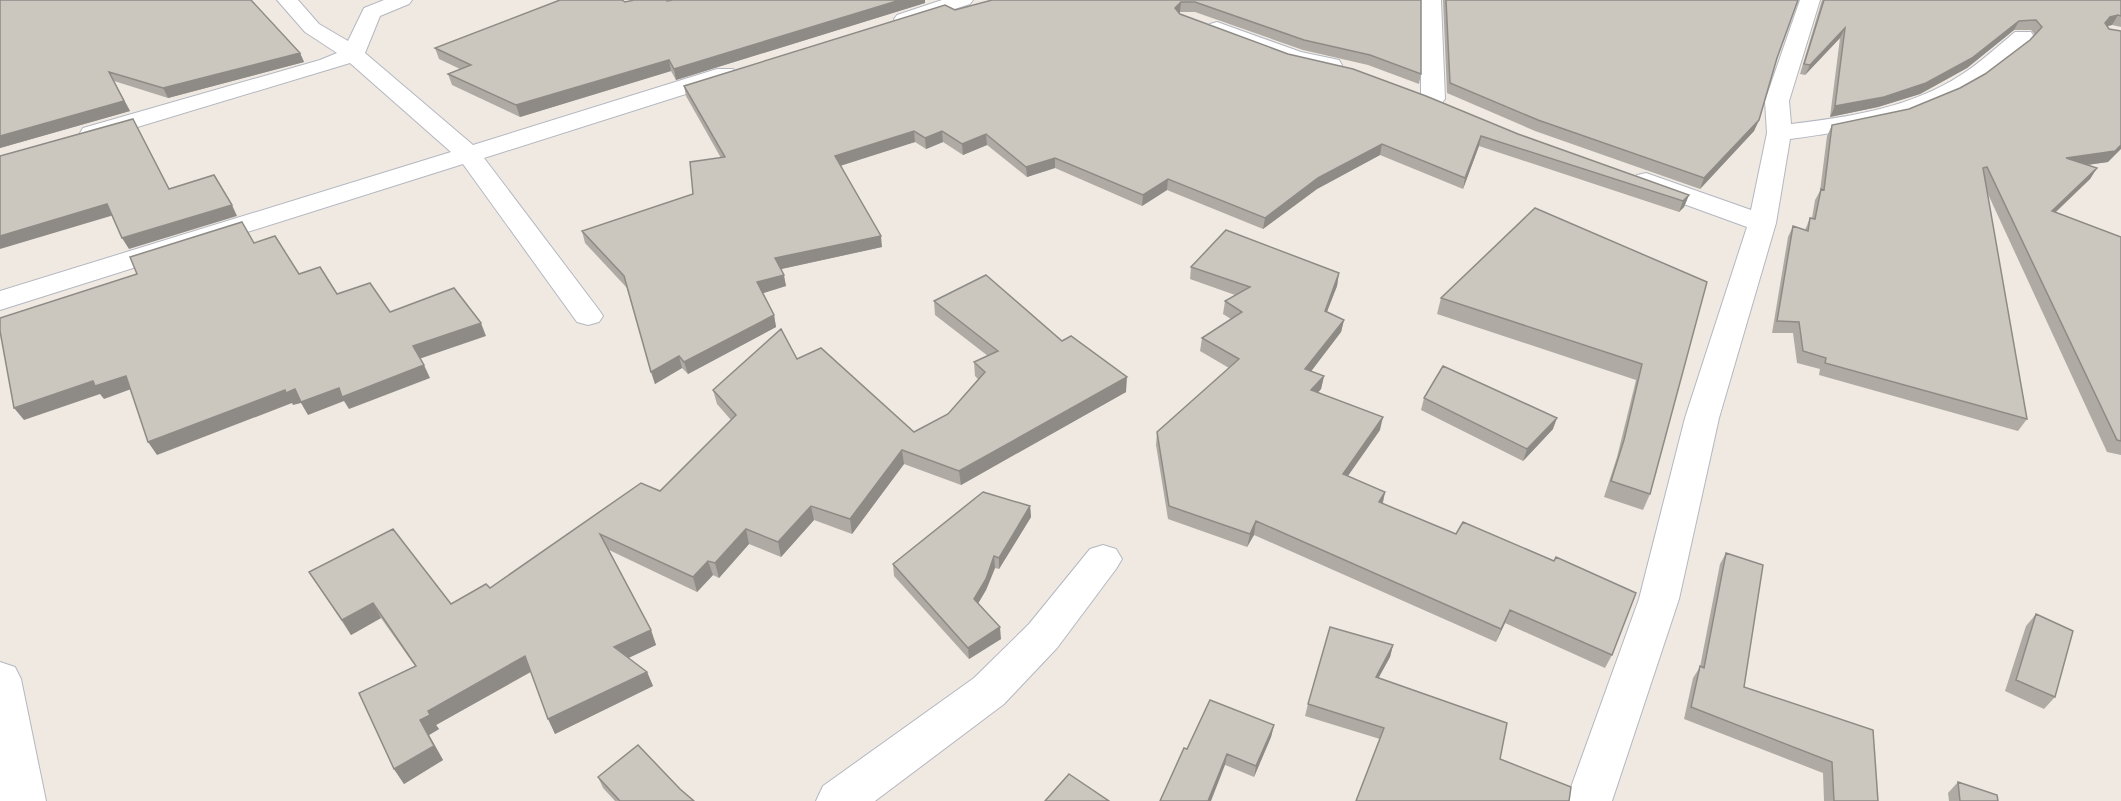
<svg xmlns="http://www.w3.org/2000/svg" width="2121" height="801" font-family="'Titillium Web',sans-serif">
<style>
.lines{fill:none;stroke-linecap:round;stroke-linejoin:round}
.street-casing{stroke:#b4b7c1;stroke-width:2}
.street{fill:#fff;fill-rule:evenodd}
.wall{fill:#afaba4}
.shaded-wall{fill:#8e8b86}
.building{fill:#cbc7bf;stroke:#8e8b86;stroke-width:1.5}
</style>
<rect width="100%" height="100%" fill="#efe9e1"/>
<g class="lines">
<defs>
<path id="street" d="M277 0H298L319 24 348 41 364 8 384 0H412L409 4 380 16 365 53 473 145 717 69H733L736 74 733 79 484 158 599 310 603 316 599 322 588 325 577 322 463 164 0 310V291L451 152 350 63 101 138 92 140 83 138 80 133 83 128 320 60 337 53 305 32Z
M942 0H973L970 4 904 25 897 23 894 19 897 15Z
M1421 0H1441L1445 99 1441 104H1425L1421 99Z
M1800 0H1820L1789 101 1791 124C1850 117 1910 108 1961 75 1980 63 1998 46 2015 32H2031L2034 37C2026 48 2013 56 2003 64 1937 117 1872 128 1790 139L1776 223 1719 418 1679 599 1612 801H1566L1639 599 1685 418 1747 227 1637 187 1633 181 1637 175 1646 173 1751 210 1767 133 1765 101Z
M1217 22 1301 52 1339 60 1342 65 1339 70C1311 77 1239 43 1210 32L1206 28 1210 24Z
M1103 545 1116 549 1122 559 1116 569 1057 648 1004 704 875 801H816L823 786 974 678 1029 624 1090 549Z
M0 662 15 667 21 679 46 801H0Z"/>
</defs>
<!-- street casing -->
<use href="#street" class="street-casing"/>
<!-- street -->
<use href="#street" class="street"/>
</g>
<!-- wall -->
<path class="wall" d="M0 0 300 53 304 62 168 98 114 81 130 111 0 148Z
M673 0H925V3L676 80 671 71 520 117 452 85 448 74 460 69 439 59 435 48 625 2 667 1Z
M992 0H1421V74L1419 84 1368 65 1303 50 1195 12H1180L1179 13 1180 14 1288 54 1518 134 1689 195 1684 207 1679 212 1479 146 1463 189 1380 155 1317 189 1263 229 1167 190 1142 206 1055 168 1027 177 987 145 963 155 943 142 926 149 915 142 841 165 882 247 781 269 786 286 763 293 774 315 776 327 688 374 682 368 655 384 627 288 585 243 582 231 693 194 721 158 686 96 684 86Z
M1443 0H1798L1777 58 1759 120 1754 131 1700 189 1535 131 1447 93Z
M1822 0H2121V27L2112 25 2107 26 2108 162 2086 165 2097 168 2090 179 2056 212 2121 237V455L2107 452 1987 192 2027 419 2018 431 1819 375 1820 369 1797 363 1793 333H1772L1788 237 1793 226 1805 230 1810 218H1812L1815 200 1820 191 1827 136 1832 125 1909 109 1960 88 1985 74 2030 40 2035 35 2031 30H2014L1967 68 1920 94 1878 107 1830 117 1840 38 1805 75 1800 74Z
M1191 267 1339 273 1337 286 1327 312 1344 320 1341 332 1311 371 1324 376 1321 389 1318 392 1380 430 1348 476 1385 492 1383 503 1612 655 1605 668 1505 623 1496 642 1254 535 1247 547 1168 519 1156 445 1157 432 1229 368 1200 351 1202 338 1231 319 1223 314 1225 301 1235 295 1190 279Z
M1707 282 1650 494 1643 510 1604 497 1617 457 1636 380 1437 314 1441 298Z
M934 301 1062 341 1126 392 961 485 904 464 852 534 814 520 781 557 749 544 719 578 713 575 697 592 609 550 651 630 656 645 628 658 647 672 653 686 555 734 531 672 436 725 439 729 429 735 443 760 404 784 394 769 415 666 381 618 351 635 309 572 451 604 490 588 660 491 731 420 717 404 713 390 797 359 914 432 948 414 978 379 975 376 974 362 988 356 935 315Z
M1424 398 1553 429 1523 461 1421 410Z
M1030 506 1031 517 999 569 995 568 986 590 978 604 1001 639 969 659 894 576 893 564Z
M1726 553 1744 687 1878 801H1824L1823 773 1684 719 1693 678 1700 667 1720 564Z
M2036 614 2055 697 2044 709 2005 691 2026 626Z
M1393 645 1390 657 1378 678 1507 723 1380 739 1305 716 1308 704Z
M1274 725 1271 737 1254 777 1187 749Z
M598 777 680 789 694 801H615L603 788Z
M1958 782 1998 801H1949L1948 793Z"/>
<!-- shaded-wall -->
<path class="shaded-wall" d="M900 0H925V3L676 80 674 69Z
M1181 2 1180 12 1175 18V8Z
M2118 15 2112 25 2104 27 2105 23 2110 17Z
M2019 21 2014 30 1967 68 1920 94 1878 107 1830 117 1835 106Z
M1845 28 1840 38 1805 75 1810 65Z
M300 53 304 62 168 98 163 88Z
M669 60 671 71 520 117 516 105Z
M109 72 130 111 0 148V136Z
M1759 120 1754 131 1700 189 1704 178Z
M914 131 915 142 837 167 835 156Z
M942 131 943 142 926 149 925 138Z
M986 134 987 145 963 155 962 144Z
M1481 136 1479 146 1463 189 1465 178Z
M1382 144 1380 155 1317 189 1263 229 1265 218 1318 178Z
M2121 145V149L2108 162 2059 169 2066 158Z
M1055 158V168L1027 177 1026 167Z
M2097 168 2090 179 2045 222 2052 211Z
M1168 179 1167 190 1142 206 1143 195Z
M1689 195 1684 207 1679 212 1683 201Z
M107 204 114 215 0 249V236Z
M232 205 237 216 129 249 122 238Z
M881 236 882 247 777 270 775 258Z
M1339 273 1337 286 1322 324 1325 311Z
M784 275 786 286 760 294 757 282Z
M774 315 776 327 688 374 684 362Z
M1344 320 1341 332 1303 382 1305 369Z
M481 323 486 336 419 359 413 346Z
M679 356 682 368 655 384 651 372Z
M424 365 430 378 349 409 344 401 308 415 301 403 293 405 292 403 157 455 148 442 285 390 295 389Z
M126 376 134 388 104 399 100 394 24 420 14 408 93 381Z
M1324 376 1321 389 1309 403 1311 390Z
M1127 377 1126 392 961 485 959 471Z
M1383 417 1380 430 1340 487 1343 474Z
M1557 418 1553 429 1523 461 1527 449Z
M902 450 904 464 852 534 850 519Z
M1385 492 1382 505 1379 502Z
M811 506 814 520 781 557 778 542Z
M1030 506 1031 517 999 569V558Z
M1256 521 1254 535 1247 547 1250 534Z
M746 529 749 544 719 578 715 563Z
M994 556 995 568 986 590 974 610V599Z
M708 561 713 575 697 592 693 577Z
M373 603 381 618 351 635 342 620Z
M1510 610 1505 623 1496 642 1501 629Z
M1000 627 1001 639 969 659 968 648Z
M651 630 656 645 620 662 614 647Z
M1393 645 1390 657 1373 688 1376 677Z
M525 656 532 671 436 725 439 729 429 735 443 760 404 784 394 769 420 720 428 711Z
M647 672 653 686 555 734 548 719Z
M1274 725 1271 737 1254 777 1256 766Z
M1227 754 1225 765 1211 801H1208Z"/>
<!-- building -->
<path class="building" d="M0 0H251L300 53 163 88 109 72 124 101 0 136Z
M560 0H622L625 2 634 0H666L667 1 673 0H900L674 69 669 60 516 105 448 74 471 65 435 48Z
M992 0H1421V74L1370 55 1304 40 1195 2H1181L1175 8 1180 14 1288 54 1353 69 1426 96 1518 134 1689 195 1683 201 1481 136 1465 178 1382 144 1318 178 1265 218 1168 179 1143 195 1055 158 1026 167 986 134 962 144 942 131 925 138 914 131 835 156 881 236 775 258 784 275 757 282 774 315 684 362 679 356 651 372 624 276 582 231 693 194 690 162 725 157 684 86 945 5 955 10Z
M1446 0H1798L1777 58 1759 120 1704 178 1538 120 1450 83Z
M1824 0H2121V16L2118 15 2110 17 2105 23 2109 29 2121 31V145L2115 151 2066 158 2097 168 2052 211 2121 237V441L2117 440 1987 167 1983 168 2027 419 1825 363 1826 358 1803 351 1799 322 1777 321 1793 226 1808 231 1810 218 1815 219 1821 189 1824 190 1832 125 1909 109 1960 88 1985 74 2030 40 2042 27 2036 20 2019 21 1972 58 1926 83 1884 97 1835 106 1845 28 1810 65 1804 64Z
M133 119 169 189 214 175 232 205 122 238 107 204 0 236V156Z
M1535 208 1707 282 1650 494 1611 481 1624 440 1642 364 1441 298Z
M242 222 254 243 275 236 299 274 320 267 337 294 370 283 390 312 454 288 481 323 413 346 424 365 342 397 339 388 301 402 295 389 286 393 285 390 148 442 126 376 95 386 93 381 14 408 0 331V318L137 274 130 257Z
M1226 230 1339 273 1325 311 1344 320 1305 369 1324 376 1311 390 1383 417 1343 474 1385 492 1379 502 1456 534 1463 522 1554 561 1556 557 1636 593 1612 655 1510 610 1501 629 1256 521 1250 534 1169 506 1157 432 1239 359 1202 338 1242 312 1225 301 1250 287 1191 267Z
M986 275 1062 341 1071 336 1127 377 959 471 902 450 850 519 811 506 778 542 746 529 715 563 708 561 693 577 600 534 651 630 614 647 647 672 548 719 525 656 428 711 430 715 420 720 434 746 394 769 359 693 416 666 373 603 342 620 309 572 393 529 451 604 486 584 490 588 641 483 660 491 736 415 713 390 781 329 797 359 821 348 914 432 948 414 985 372 974 362 998 351 934 301Z
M1443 366 1557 418 1527 449 1424 398Z
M983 492 1030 506 999 558 994 556 986 579 974 599 1000 627 968 648 893 564Z
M1726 553 1763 565 1744 687 1873 730 1878 801H1834L1832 762 1691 707 1700 666 1704 668Z
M2036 614 2073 631 2055 697 2016 680Z
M1330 627 1393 645 1376 677 1507 723 1500 759 1571 787 1569 801H1356L1384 728 1308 704Z
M1210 700 1274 725 1256 766 1227 754 1208 801H1160L1184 748 1187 749Z
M638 745 680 789 694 801H620L598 777Z
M1069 774 1109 801H1045Z
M1958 782 1997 795 1998 801H1960Z"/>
</svg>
